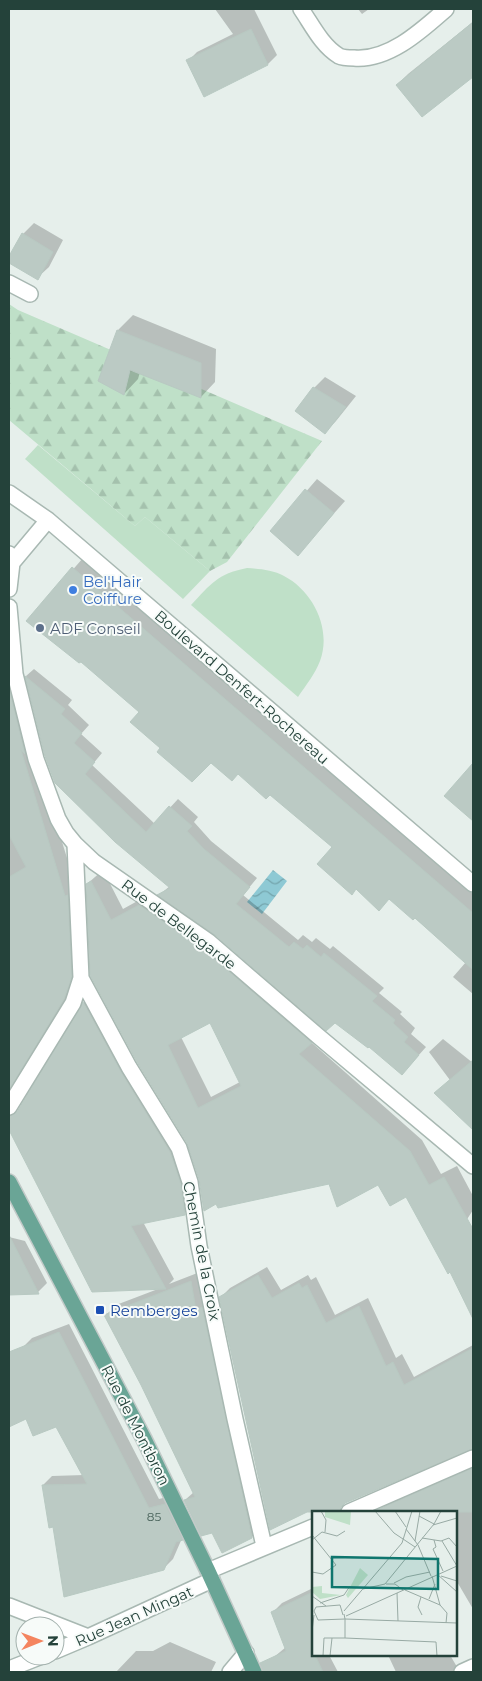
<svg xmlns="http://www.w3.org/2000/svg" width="482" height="1681" font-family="Montserrat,sans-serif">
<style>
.green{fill:#bfe0c8}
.forest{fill:url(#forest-firs)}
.water{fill:url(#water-waves)}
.shadow{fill:#0003;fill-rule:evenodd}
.building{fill:#bbcac4;stroke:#b8c9c2;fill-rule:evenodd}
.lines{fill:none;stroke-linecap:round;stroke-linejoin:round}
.minor-casing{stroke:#a8b8b2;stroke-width:18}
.major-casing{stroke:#c2cac8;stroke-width:18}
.minor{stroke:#fff;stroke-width:15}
.major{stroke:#6aa596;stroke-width:15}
.shop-dot{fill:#3f7fe0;stroke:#f7fbf9;stroke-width:2}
.service-dot{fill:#5c6f8a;stroke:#f7fbf9;stroke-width:2}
.transit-dot{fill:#1a4fb4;stroke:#f7fbf9;stroke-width:2}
.labels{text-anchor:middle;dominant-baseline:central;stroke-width:4;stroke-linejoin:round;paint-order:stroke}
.number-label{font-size:12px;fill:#4a645c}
.shop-label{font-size:15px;fill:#366cbe;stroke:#f7fbf9;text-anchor:start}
.service-label{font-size:15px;fill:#4e5e75;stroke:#f7fbf9;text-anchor:start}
.street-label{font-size:15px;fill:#24423a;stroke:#f7fbf9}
.transit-label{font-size:15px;fill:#164399;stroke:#f7fbf9;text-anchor:start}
.inset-road{fill:none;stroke:#98aaa4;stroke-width:1}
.view{fill:#0f766e;fill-opacity:0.15;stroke:#0f766e;stroke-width:2.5}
.inset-edge{fill:none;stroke:#24423a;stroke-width:2.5}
</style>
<defs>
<pattern id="forest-firs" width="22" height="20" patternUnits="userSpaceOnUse" patternTransform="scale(1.25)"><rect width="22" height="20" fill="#bfe0c8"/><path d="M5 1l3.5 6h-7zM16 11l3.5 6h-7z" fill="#a4c1ad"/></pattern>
<pattern id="water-waves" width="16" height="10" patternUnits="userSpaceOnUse" patternTransform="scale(1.25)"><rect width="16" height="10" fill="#8ec9d4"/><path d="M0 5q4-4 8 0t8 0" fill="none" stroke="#74a5ad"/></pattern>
</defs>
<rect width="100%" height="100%" fill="#e6efeb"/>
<!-- green -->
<path class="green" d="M38 445 135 526 145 517 210 571 183 599 25 459Z
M247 568C259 569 273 570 284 576 313 591 332 629 320 661 315 674 306 685 298 697L191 605C211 584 217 574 247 568Z"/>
<!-- forest -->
<path class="forest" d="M9 304 18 310 322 441 227 562 210 571 145 517 135 526 9 420Z"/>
<!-- water -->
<path class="water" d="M273 870 287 881 262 914 247 902Z"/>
<!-- shadow -->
<path class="shadow" d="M215 9H254L277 55 268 64 204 96 188 61 197 52 233 34Z
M358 9H369L362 14Z
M473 22V75L422 115 397 85 408 74Z
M34 223 63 240 49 267 37 278 9 262V258L23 234Z
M133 315 216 349 215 382 201 397 140 372 138 379 124 394 99 380 118 330Z
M325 377 356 396 336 421 325 432 314 388Z
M317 479 345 501 298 554 272 531Z
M83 558 473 894V994L453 977 466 962 270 793 238 773 211 761 162 748 141 711 81 660 28 621Z
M9 643 32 745 76 887 74 988 23 1071 9 1084Z
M34 669 72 700 68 705 89 725 81 734 102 753 92 765 155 824 178 799 198 817 194 822 211 841 257 878 243 895 298 940 303 935 312 942 316 938 330 949 333 946 384 988 379 993 402 1012 400 1014 415 1028 411 1034 426 1047 410 1065 370 1045 159 895 170 886 46 756 26 676Z
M473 765V820L446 796Z
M103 870 123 909 152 893 323 1030 311 1042 422 1140 441 1174 457 1166 473 1196V1210L451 1244 407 1195 378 1183 200 1179 188 1143 87 884ZM211 1021 240 1082 211 1097 181 1037Z
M93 994 180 1142 194 1204 184 1213 143 1222 174 1279 169 1284 200 1272 262 1527 252 1537 224 1551 206 1511 185 1500 194 1492 142 1384 106 1315 116 1305 158 1289 47 1065 84 1003Z
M443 1039 473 1063V1111L429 1052Z
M9 1237 25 1241 47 1283 38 1292 9 1293Z
M473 1242V1316L446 1261 454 1252Z
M267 1267 281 1290 308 1275 311 1280 316 1277 335 1315 368 1298 396 1358 402 1354 414 1377 473 1345V1448H469L221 1297 230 1288Z
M69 1324 159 1499 175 1495 183 1536 173 1559 163 1569 54 1526H50L43 1485 52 1476 84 1475 23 1347 32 1338Z
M473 1464V1609L456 1580V1512H385L383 1508 392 1499Z
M313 1588V1655H329L338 1672H280L274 1657 286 1647 273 1612 282 1603Z
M170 1642 216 1662 211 1672H116L136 1651H153Z
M388 1655H450L460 1672H396Z"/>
<!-- building -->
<path class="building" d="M473 22V77L422 117 396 85Z
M251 29 268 65 204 97 186 60Z
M22 233 53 252 38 280 9 263V256Z
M117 330 201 363V398L130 370 124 395 98 381Z
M313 387 346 407 325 434 295 411Z
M305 489 334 513 298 556 270 531Z
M72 567 473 913V970L415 918 413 920 389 899 379 911 356 889 352 895 317 864 332 847 270 795 266 799 238 774 232 781 211 763 192 782 157 752 160 748 130 722 139 712 81 662 79 663 26 621Z
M25 676 65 709 61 714 82 733 74 743 95 762 85 774 146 832 169 806 192 826 187 831 204 849 250 887 236 904 289 947 294 942 303 949 307 945 321 957 324 953 377 996 372 1001 395 1020 393 1023 408 1037 404 1042 419 1055 402 1075 369 1047 368 1048 335 1023 326 1031 215 935 157 895 170 888 115 842 55 783 45 756Z
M9 688 25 754 21 750 65 896 68 895 72 977 64 999 9 1090V877L26 867 9 835Z
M473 763V821L444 796Z
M91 881 111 920 139 905 203 949 312 1043 299 1054 410 1151 429 1185 444 1177 473 1229V1319L450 1272 448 1274 406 1197 390 1206 378 1185 337 1207 329 1184 218 1208 216 1204 204 1211 199 1179 187 1143 137 1062 90 975 86 884ZM210 1023 241 1086 198 1108 168 1045Z
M83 1002 121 1072 170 1152 181 1184 185 1215 131 1226 166 1289 92 1292 9 1130V1116L17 1112Z
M473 1060V1130L434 1093Z
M9 1235 39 1294 9 1295Z
M258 1275 272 1298 299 1283 302 1288 307 1285 326 1323 359 1306 386 1366 393 1362 404 1385 473 1348V1449L345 1503 341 1507 340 1512H307L270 1530 219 1297Z
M191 1281 196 1310 202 1307 252 1538 222 1553 212 1533 201 1536 184 1500 195 1497 141 1385 104 1315Z
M59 1332 149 1508 165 1504 183 1540 176 1542 164 1570 64 1597 53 1527 49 1528 42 1485 87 1484 56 1427 33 1436 26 1419 9 1427V1352Z
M473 1468V1512H372Z
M313 1592V1655H315L323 1672H263L260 1663 286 1651 271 1612Z"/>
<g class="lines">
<defs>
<path id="minor" d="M301 9C312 25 322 46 339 56 343 58 350 58 354 58 389 61 422 30 446 9
M9 283 30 294
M9 493 48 520 473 884
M12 563 48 520
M9 589 12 563 9 554
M9 607 15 674 36 759 58 819 66 833 75 844 94 862 209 942 318 1036 473 1166
M81 978 129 1067 179 1148 190 1182 199 1246 235 1419 264 1546
M9 1107 73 1003 81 978 75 844
M349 1512 473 1458
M208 1571 313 1527
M9 1606 88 1637
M55 1651 88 1637 212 1580
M9 1669 42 1656
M230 1672 246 1653
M462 1672 473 1667"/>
<path id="major" d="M9 1182 144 1439 208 1571 254 1672"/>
</defs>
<!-- minor casing -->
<use href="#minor" class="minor-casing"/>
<!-- major casing -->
<use href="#major" class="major-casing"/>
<!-- minor -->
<use href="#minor" class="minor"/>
<!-- major -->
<use href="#major" class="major"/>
</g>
<!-- markers -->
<circle class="shop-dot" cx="73" cy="590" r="5"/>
<circle class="service-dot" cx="40" cy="628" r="5"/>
<rect class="transit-dot" x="95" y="1305" width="10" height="10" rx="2.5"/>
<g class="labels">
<!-- number labels -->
<g class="number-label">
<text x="154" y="1516">85</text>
</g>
<!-- shop labels -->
<g class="shop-label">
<text x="83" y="581">Bel'Hair<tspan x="83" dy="17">Coiffure</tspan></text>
</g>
<!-- service labels -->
<g class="service-label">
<text x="50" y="628">ADF Conseil</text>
</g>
<!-- street labels -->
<g class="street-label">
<text transform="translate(242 687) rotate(41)">Boulevard Denfert-Rochereau</text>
<text transform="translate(179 924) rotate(37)">Rue de Bellegarde</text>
<text transform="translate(202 1251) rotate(79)">Chemin de la Croix</text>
<text transform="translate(136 1425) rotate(63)">Rue de Montbron</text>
<text transform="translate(134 1616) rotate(-24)">Rue Jean Mingat</text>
</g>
<!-- transit labels -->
<g class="transit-label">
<text x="110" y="1310">Remberges</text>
</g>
</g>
<!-- overview -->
<g transform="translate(312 1511)">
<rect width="145" height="145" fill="#e6efeb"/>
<path d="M13 0H39L38 14 13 6ZM10 75V82L29 84 8 88 0 81V76Z" fill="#bfe0c8"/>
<path d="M48 57 56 64 36 87 34 84Z" fill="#bfe0c8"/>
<path class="inset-road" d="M9 0 14 9 13 21M63 0 82 22 103 36M83 0 94 16M107 5 122 13M121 14 145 7M94 18 106 34 119 65M0 24 24 54 11 63 0 61M110 27 129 30 137 27 145 36M0 29 10 21 25 25 33 20M122 29 124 36 121 38 131 60M103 30 108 0M130 30 145 55M125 63 145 81M120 65 128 94M129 65 145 70M82 72 94 66 118 61M74 73H83L91 79M51 78 73 73 122 13 129 0M93 79 128 94 135 102 134 112M85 82 86 110M0 85 14 95M109 86 106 96 110 104M117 88 123 73M8 92 32 84 38 75M4 96 2 100 6 109 33 108 32 103M4 96 28 94 31 104M32 100 90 32 100 0M34 105 145 55M0 120 2 104M33 127 124 131 125 145M11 145 12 127H33V108L145 112M18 145 20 127"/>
<path class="view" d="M20 46 126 48V78L20 76Z"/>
<rect width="145" height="145" class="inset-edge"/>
</g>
<!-- border -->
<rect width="482" height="1681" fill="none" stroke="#24423a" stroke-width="20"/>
<!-- north arrow -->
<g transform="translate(40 1641) rotate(89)"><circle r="24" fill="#f7fbf9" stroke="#a3b1ad"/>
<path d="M0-4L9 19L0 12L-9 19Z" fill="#f4845f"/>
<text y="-8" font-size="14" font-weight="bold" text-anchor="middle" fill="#24423a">N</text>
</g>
</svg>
